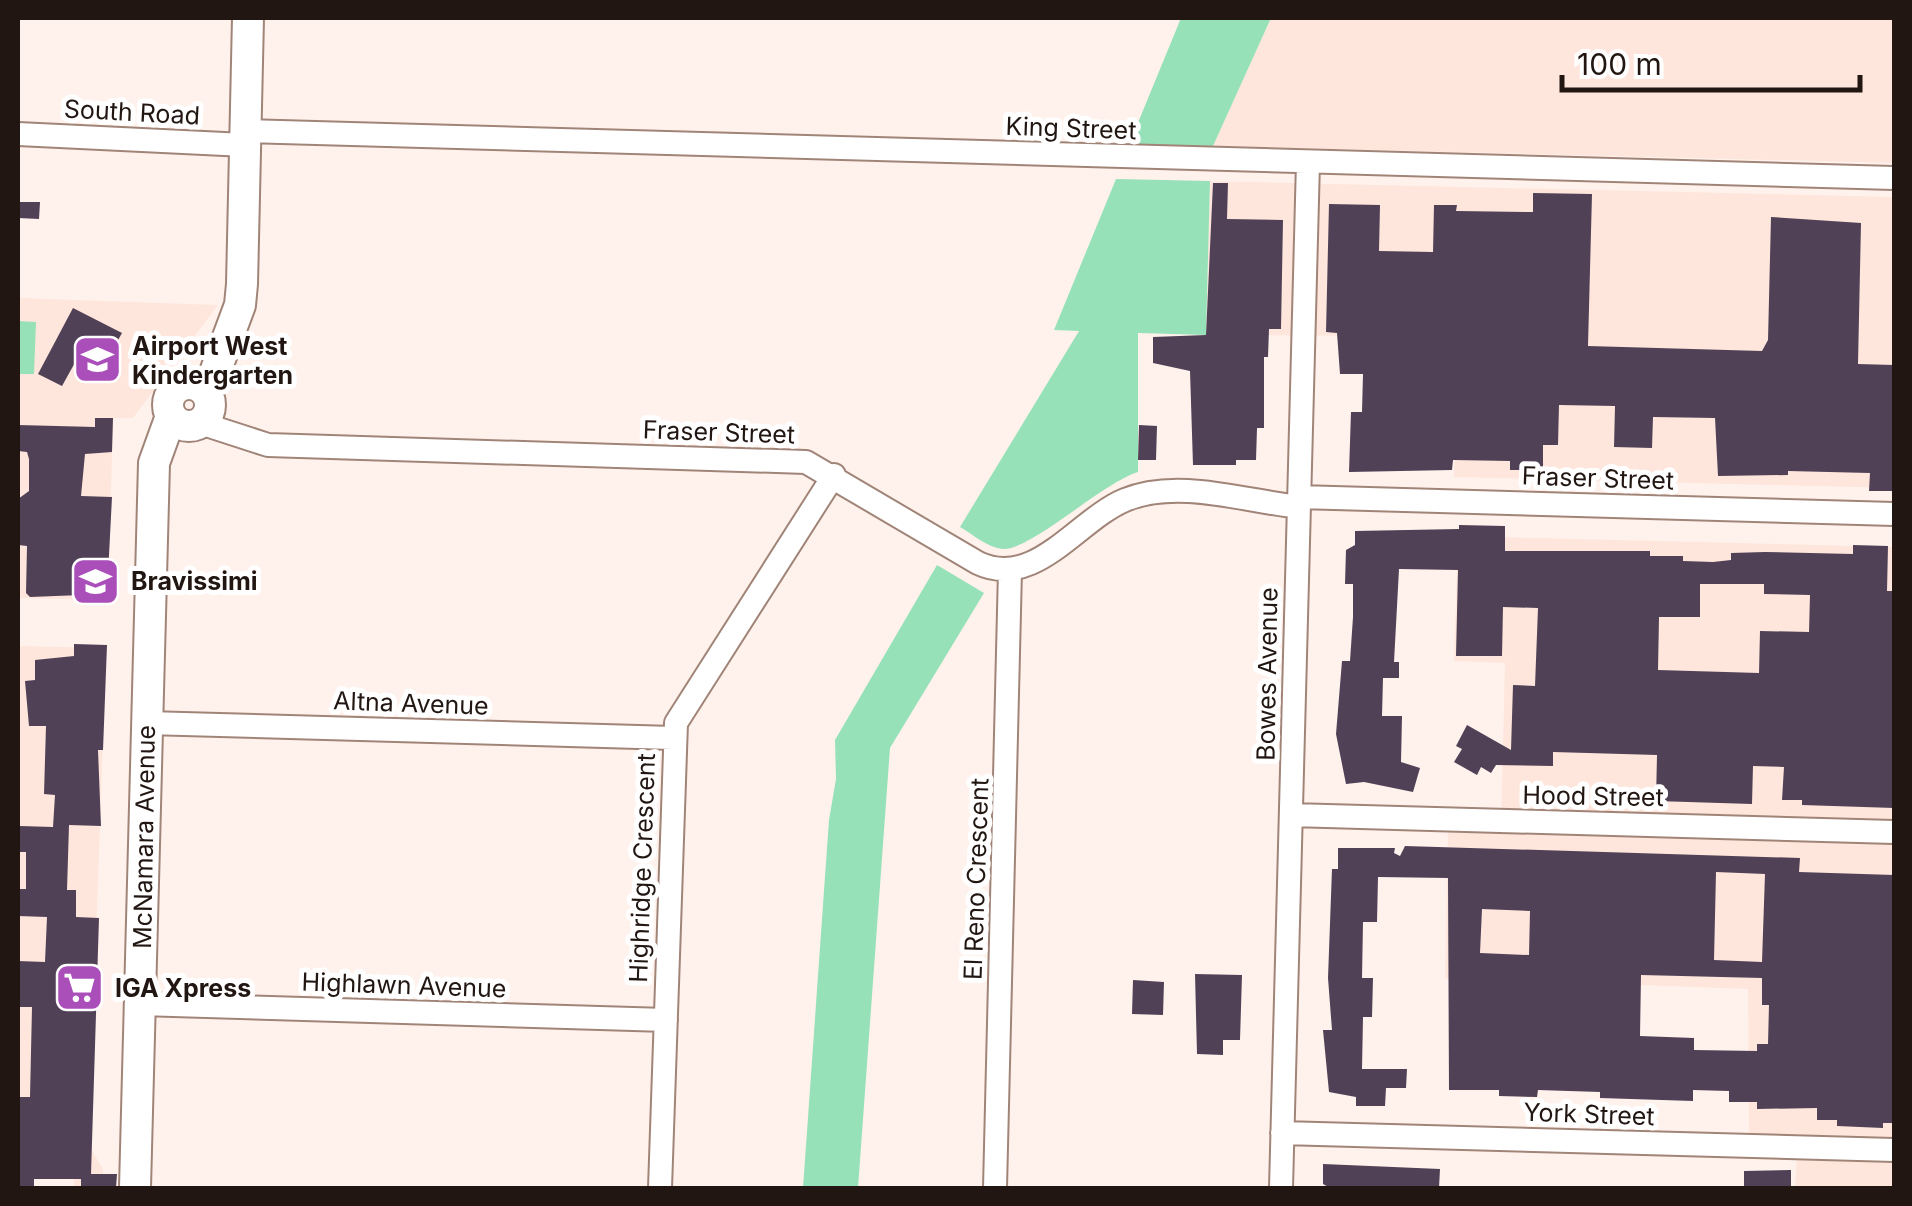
<svg xmlns="http://www.w3.org/2000/svg" width="1912" height="1206" font-family="Inter,sans-serif">
<style>
.built{fill:#fee6dc}
.green{fill:#97e1b9}
.building{fill:#504156;fill-rule:evenodd}
.lines{fill:none;stroke-linecap:round;stroke-linejoin:round}
.minor-casing{stroke:#a18478;stroke-width:26}
.tertiary-casing{stroke:#a18478;stroke-width:34}
.minor{stroke:#fff;stroke-width:22}
.tertiary{stroke:#fff;stroke-width:30}
.labels{text-anchor:middle;dominant-baseline:central;stroke-width:10;stroke-linejoin:round;paint-order:stroke}
.street-label{font-size:25px;fill:#211612;stroke:#fff}
.poi-label{font-size:25px;font-weight:bold;fill:#211612;stroke:#fff;text-anchor:start}
</style>
<rect width="100%" height="100%" fill="#fff2ec"/>
<!-- built -->
<path class="built" d="M1271 18H1894V163L1213 146Z
M1210 181 1894 197V488L1454 477 1459 336 1206 335Z
M18 298 218 305 133 418H113L108 600 18 598Z
M1458 536 1894 547V1188H1795L1798 1137 1749 1135 1748 989 1445 978 1448 831H1501L1505 663 1454 661Z
M18 646 106 648 89 1146 103 1169V1188H74L75 1150 18 1154Z"/>
<!-- green -->
<path class="green" d="M1181 18H1271L1213 146 1128 147Z
M1116 179 1210 181 1206 335 1138 333V472C1102 483 1029 552 1002 549 987 547 972 534 960 527L1079 331 1054 330Z
M18 321 36 322 34 374H18Z
M937 565 984 593 890 748 858 1188H803L829 820 836 779 835 740Z"/>
<!-- building -->
<path class="building" d="M1213 183H1228L1227 219 1283 220 1281 329H1269L1268 357H1264V428H1257L1256 460H1236V465H1193L1190 371 1153 363V337L1206 335Z
M1533 193 1592 194 1588 346 1762 351 1768 340 1771 217 1861 223 1858 364 1894 365V491H1869L1870 473 1788 471V475L1718 476 1715 418 1653 417 1652 448 1614 447 1615 406 1559 405 1558 445H1543V470H1510V461L1453 460 1452 470 1349 472 1351 412H1362L1363 374H1340L1337 333 1326 332 1329 204 1380 205 1379 251 1433 252 1434 205H1457L1456 211 1533 212Z
M18 202H40L39 219 18 218Z
M73 308 122 333 108 358 98 353 92 364 77 359 62 386 38 374Z
M95 418H113L112 452 85 454 81 496 112 497 107 594 30 597 26 593 27 546 18 545V499L29 491V459L27 452 18 451V425L95 427Z
M1139 425 1157 426 1156 460H1138Z
M1459 525 1505 526V551H1650V556H1683V561L1713 562 1731 560V553L1765 552 1853 554V545L1888 546 1887 591H1894V808L1802 805V800H1782L1784 767 1753 766 1752 804 1656 801 1657 755 1553 752V766L1496 765 1491 773 1481 767 1477 775 1454 762 1462 749 1456 746 1467 725 1511 750 1513 685 1535 686 1538 608 1503 607 1502 656H1456L1458 570 1399 569 1394 662H1399V678H1383L1382 716H1402L1401 762 1420 768 1413 792 1364 782 1346 784 1336 734 1342 661H1350L1353 617V584H1345L1346 550 1355 545V531L1459 529ZM1700 584H1764V594L1810 595 1809 632 1760 631 1759 673 1658 670 1659 617H1700Z
M74 644 107 645 103 750H98L101 826 69 825 67 890H76V917L99 918 91 1174H117L116 1188H81V1179H34V1188H18V1097H30L32 1007H18V961L45 962 47 917 18 916V889H26V852H20V826L53 827 55 795 44 794 46 726H29L25 681 35 680V660L74 656Z
M1405 846 1800 858 1799 872 1894 875V1123H1883V1128L1837 1126V1120H1817V1108L1757 1109V1102H1729V1091L1693 1090V1101L1600 1098V1092L1538 1090 1537 1097 1499 1096V1090H1449L1448 878 1378 877 1377 922H1363L1362 978H1373L1372 1017H1363L1362 1069H1407L1406 1088H1386L1385 1106H1356V1097L1329 1092 1323 1030H1332L1328 978 1332 869H1338V848H1395L1394 853 1400 856ZM1716 872 1765 874 1762 962 1714 960ZM1482 909 1530 911 1529 955 1480 953ZM1641 975 1762 978V1005H1769L1768 1044H1757V1051L1694 1050V1038L1640 1036Z
M1195 974 1242 975 1240 1040H1223V1055L1197 1054Z
M1133 980 1164 982 1163 1015 1132 1014Z
M1323 1164 1440 1169 1439 1188H1330L1323 1184Z
M1791 1170V1188H1744V1171Z"/>
<g class="lines">
<defs>
<path id="minor" d="M245 131 1894 178
M18 134 245 145
M200 423 268 445 806 462 978 563C1035 590 1077 520 1125 500 1177 478 1245 501 1299 507
M1299 497 1894 514
M147 723 673 738
M1291 815 1894 832
M140 1004 666 1020
M1282 1133 1894 1150
M660 1188 676 723 834 475
M995 1188 1010 570
M1281 1188 1308 162"/>
<path id="tertiary" d="M168 405a21 21 0 1 1 42 0a21 21 0 1 1-42 0Z
M207 394 240 305 242 284 248 18
M135 1188 154 463 171 416"/>
</defs>
<!-- minor casing -->
<use href="#minor" class="minor-casing"/>
<!-- tertiary casing -->
<use href="#tertiary" class="tertiary-casing"/>
<!-- minor -->
<use href="#minor" class="minor"/>
<!-- tertiary -->
<use href="#tertiary" class="tertiary"/>
</g>
<!-- icons -->
<defs>
<symbol id="school-square" viewBox="-11 -11 22 22"><rect x="-9" y="-9" width="18" height="18" rx="4" fill="#aa4fba" stroke="#fff"/><path d="M0-5L7-2L0 1L-7-2ZM-4 1L0 2.5L4 1V4Q0 6-4 4Z" fill="#fff"/></symbol>
<symbol id="supermarket-square" viewBox="-11 -11 22 22"><rect x="-9" y="-9" width="18" height="18" rx="4" fill="#aa4fba" stroke="#fff"/><path d="M-6-5.5h2.5l.6 2H6L4.5 2H-2.5L-4.4-4H-6ZM-1.5 3.2a1.3 1.3 0 1 0 .1 0ZM3 3.2a1.3 1.3 0 1 0 .1 0Z" fill="#fff"/></symbol>
</defs>
<g fill-rule="evenodd">
<use href="#school-square" x="70" y="332" width="55" height="55"/>
<use href="#school-square" x="68" y="554" width="55" height="55"/>
<use href="#supermarket-square" x="52" y="960" width="55" height="55"/>
</g>
<g class="labels">
<!-- street labels -->
<g class="street-label">
<text transform="translate(132 112) rotate(3)">South Road</text>
<text transform="translate(1071 128) rotate(2)">King Street</text>
<text transform="translate(719 432) rotate(2)">Fraser Street</text>
<text transform="translate(1598 478) rotate(2)">Fraser Street</text>
<text transform="translate(1267 674) rotate(-89)">Bowes Avenue</text>
<text transform="translate(411 703) rotate(2)">Altna Avenue</text>
<text transform="translate(1593 796) rotate(1)">Hood Street</text>
<text transform="translate(144 837) rotate(-89)">McNamara Avenue</text>
<text transform="translate(642 868) rotate(-88)">Highridge Crescent</text>
<text transform="translate(976 879) rotate(-88)">El Reno Crescent</text>
<text transform="translate(404 985) rotate(2)">Highlawn Avenue</text>
<text transform="translate(1589 1114) rotate(2)">York Street</text>
</g>
<!-- poi labels -->
<g class="poi-label">
<text x="132" y="346">Airport West<tspan x="132" dy="29">Kindergarten</tspan></text>
<text x="131" y="581">Bravissimi</text>
<text x="115" y="988">IGA Xpress</text>
</g>
</g>
<!-- border -->
<rect width="1912" height="1206" fill="none" stroke="#211612" stroke-width="40"/>
<!-- scale -->
<path d="M1562 75v15h298v-15" fill="none" stroke="#211612" stroke-width="5"/>
<text x="1577" y="75" font-size="30" fill="#211612" stroke="#ffffff" stroke-width="8" paint-order="stroke">100 m</text>
</svg>
